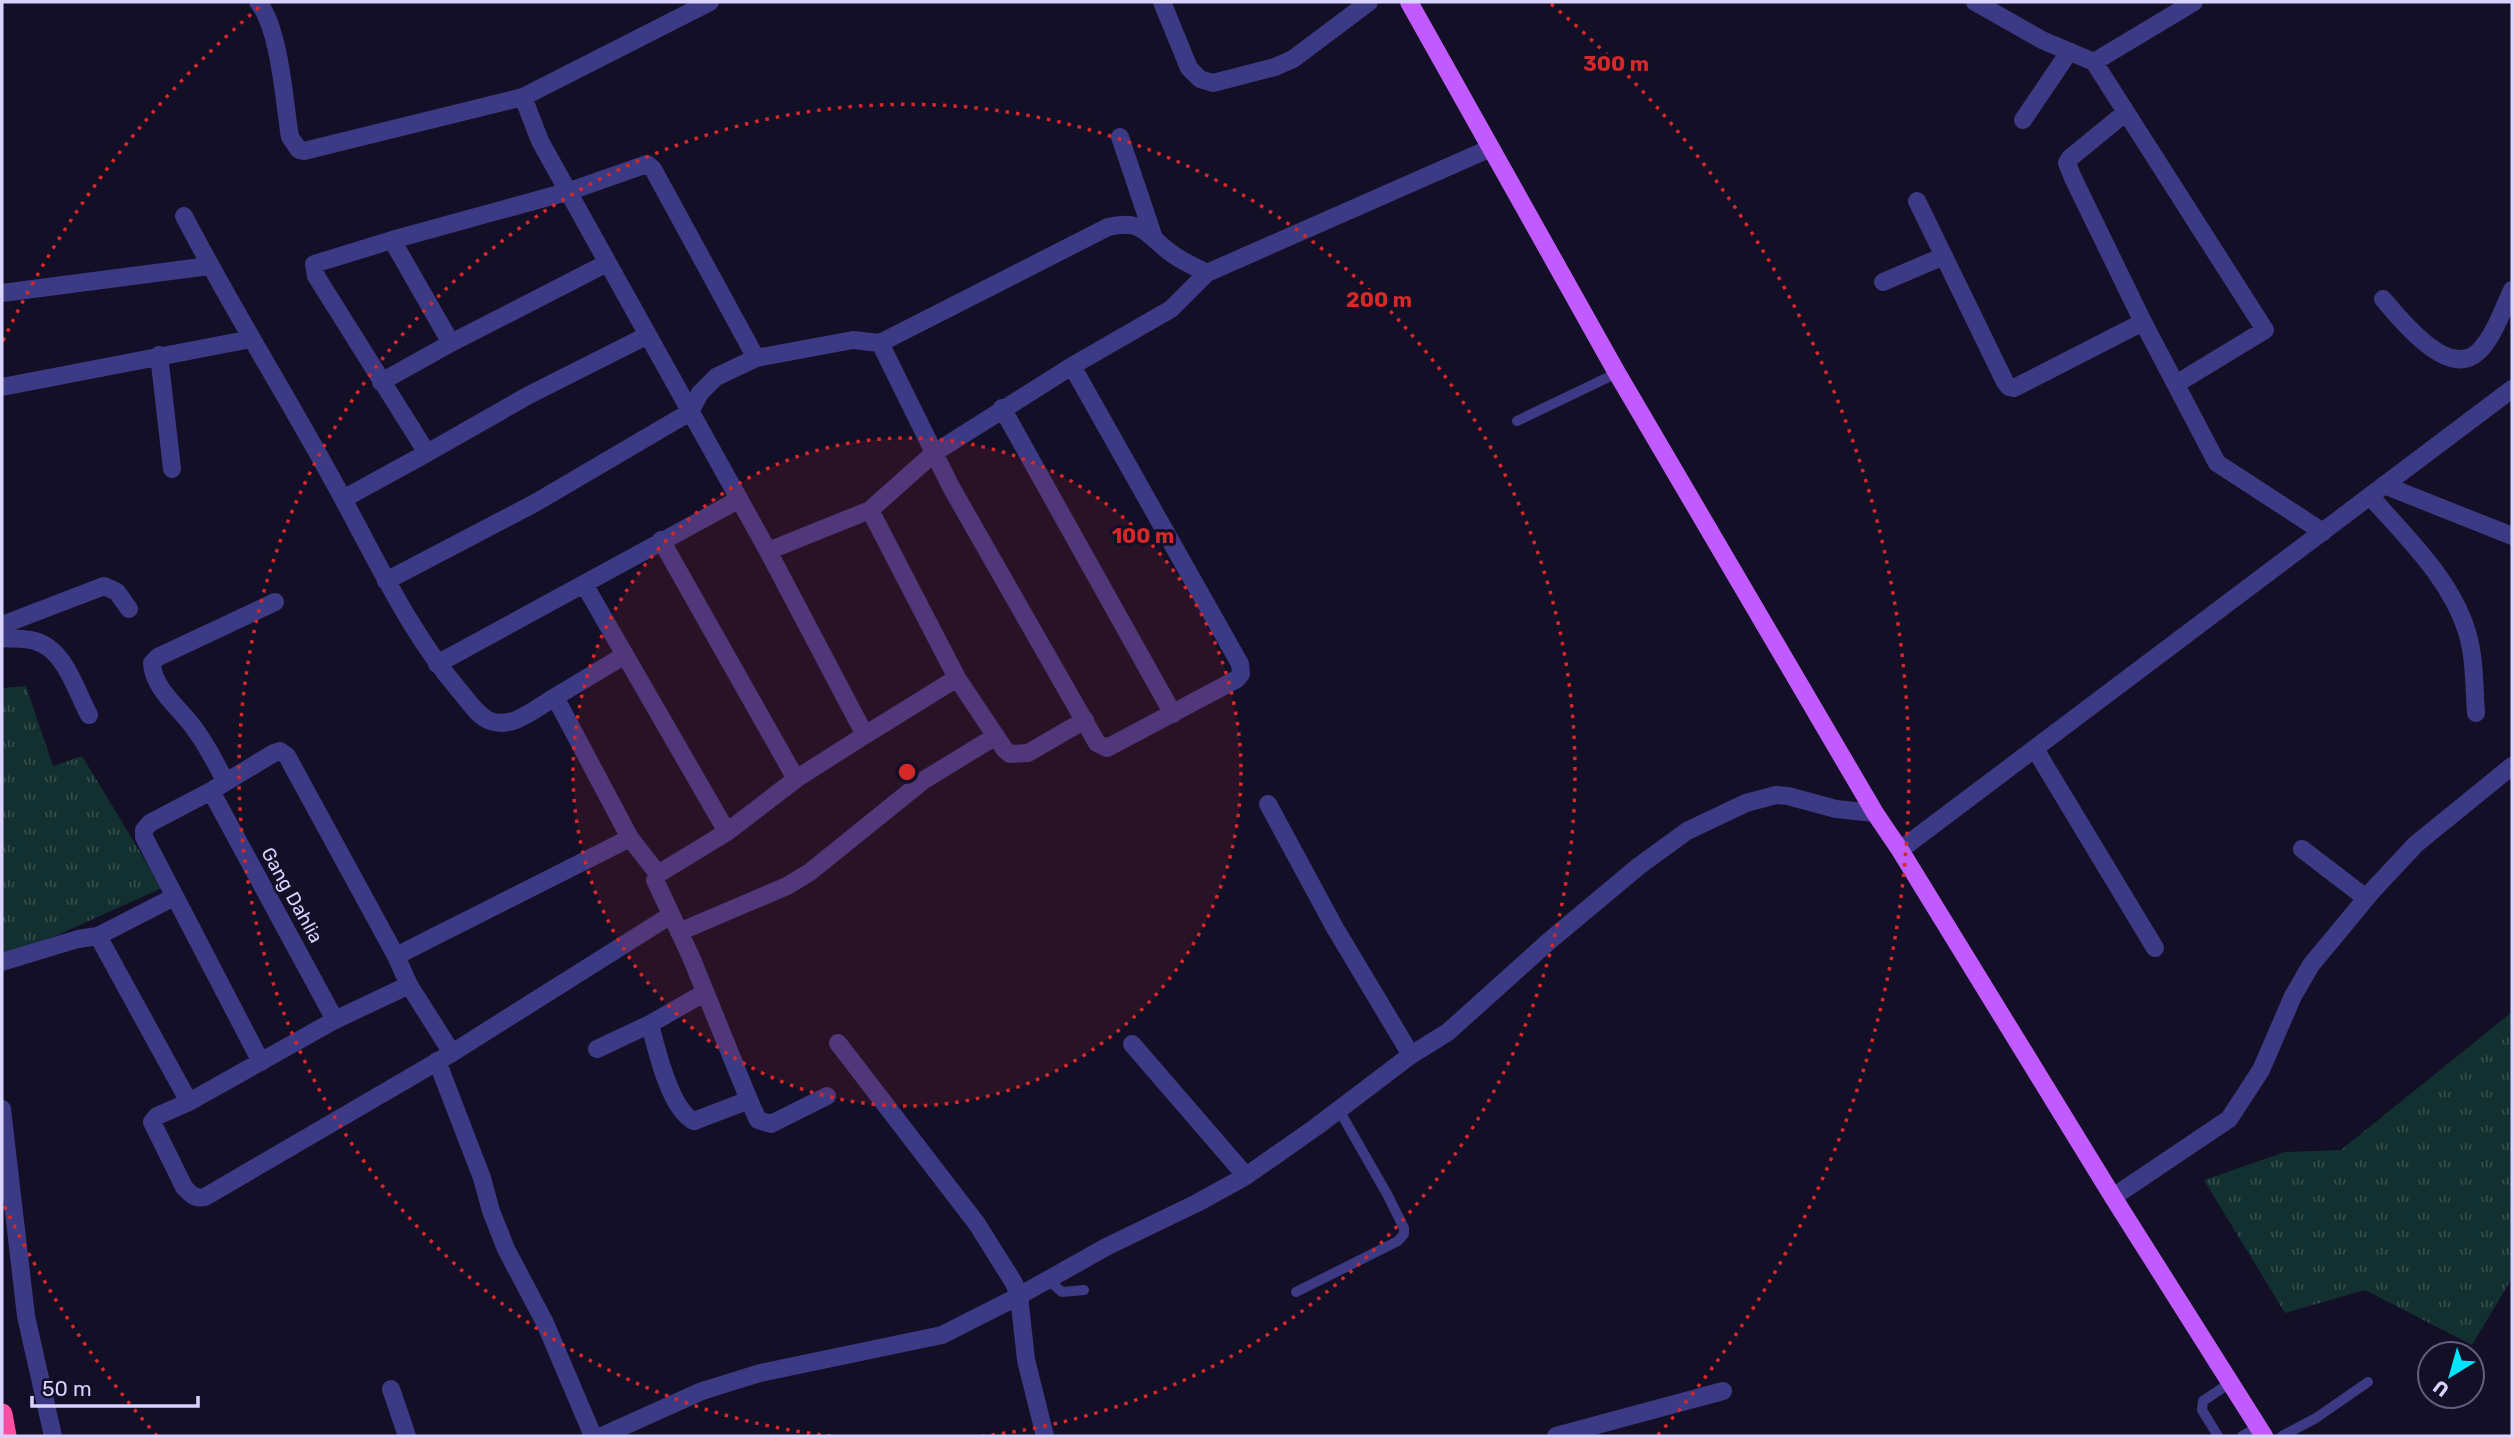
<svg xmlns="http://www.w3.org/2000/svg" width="2514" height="1438" font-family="Rubik,sans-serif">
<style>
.grass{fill:url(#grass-tufts)}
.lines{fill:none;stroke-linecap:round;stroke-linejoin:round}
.service{stroke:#3d3a85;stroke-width:10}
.minor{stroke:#3d3a85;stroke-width:18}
.tertiary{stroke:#3d3a85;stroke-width:18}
.primary{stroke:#c25bff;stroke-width:18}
.motorway{stroke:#ff4fa3;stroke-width:21}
.ring{fill:none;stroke:#d62828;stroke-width:3.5;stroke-dasharray:3.5 7}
.labels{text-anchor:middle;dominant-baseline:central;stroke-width:6;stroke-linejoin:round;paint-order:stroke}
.street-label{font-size:19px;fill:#d9d4ff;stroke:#130f26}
.centre{fill:#d62828;stroke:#130f26;stroke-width:3.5}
.ring-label{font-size:21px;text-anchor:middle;font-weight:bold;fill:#d62828;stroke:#130f26;stroke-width:6;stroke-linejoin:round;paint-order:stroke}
</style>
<defs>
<pattern id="grass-tufts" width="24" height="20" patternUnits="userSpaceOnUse" patternTransform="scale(1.75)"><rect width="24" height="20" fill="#12302f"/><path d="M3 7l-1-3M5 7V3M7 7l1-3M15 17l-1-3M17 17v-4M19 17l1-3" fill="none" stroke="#344d4e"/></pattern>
</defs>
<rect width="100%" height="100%" fill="#130f26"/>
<!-- grass -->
<path class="grass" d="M26 686 53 766 82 756 162 888 2 960V688Z
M2512 1012V1278L2472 1345 2365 1290 2285 1313 2204 1180 2285 1152 2341 1150Z"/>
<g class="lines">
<!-- service -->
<path class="service" d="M1517 421 1617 373
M1047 1279 1062 1292 1084 1290
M1296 1292 1398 1241 1404 1234V1228L1387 1194 1339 1110
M2218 1436 2202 1410 2203 1401 2230 1383
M2242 1436 2259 1427
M2282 1436 2316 1418 2368 1382"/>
<!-- minor -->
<path class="minor" d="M258 2C280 29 284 101 290 137L299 150 304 151 523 97 710 2
M1162 2 1189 68 1200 79 1213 83 1275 67 1293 59 1369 2
M1975 2 2042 40 2094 62 2265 330 2176 384
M2094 62 2194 2
M523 97 540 141 768 551 865 735 796 779 727 832 658 874
M2125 113 2070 158 2067 163 2073 178 2143 322 2217 463 2323 532
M2023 120 2069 52
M1120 137 1153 235
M1917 201 2005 382 2009 387 2014 388 2143 322
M184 216C234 313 292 404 343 499 379 565 410 632 458 689 467 699 476 714 488 720 511 731 536 708 555 697L630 838 658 874 655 880 691 957 749 1100
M392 240 451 343
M1883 282 1944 256
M2 293 209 266
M2383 299C2400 319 2448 380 2478 352 2494 337 2503 309 2512 290
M648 335 529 395 427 453 316 276 314 264 392 240 570 191 647 164 653 169 756 358
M880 343 951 487 1097 743 1107 748 1237 679 1241 674 1240 664 1072 366 1171 309 1207 273 1491 148
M159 355 172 469
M381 382 451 343 607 263
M2 387 251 339
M1002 408 1173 714
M2384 485 2512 536
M2370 496C2406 537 2451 579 2467 632 2475 658 2474 687 2476 713
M343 499 427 453
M661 540 796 779
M768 551 870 510
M386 581 535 503 690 412 700 393 716 377 756 358 853 340 880 343 1108 227C1140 219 1145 232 1167 250 1179 260 1193 266 1207 273
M584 584 727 832
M2 625 104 586 117 592 129 609
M2 638C12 639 25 638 35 641 65 649 76 691 89 715
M437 664 738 500
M957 678 870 510 934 453 1072 366
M555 697 625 655
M865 735 957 678 1005 750 1010 754 1028 753 1085 720
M2035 749 2155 948
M225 781C216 763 206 744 194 728 180 708 153 689 152 663L158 657 275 602
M211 791 335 1020
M1268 804 1335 928 1411 1055
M2302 849 2366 898
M679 932 787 886 810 872 924 780 996 736
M98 936 189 1102 335 1020 409 985
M396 956 630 838
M2 962 78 939 98 936 174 897
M650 1024C656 1048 670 1110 694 1121L749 1100 758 1120 771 1124 827 1096
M838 1043 977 1224 1014 1283 1019 1296 1026 1360 1045 1436
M1132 1044 1246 1176
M597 1049 650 1024 704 993
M437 1061 482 1178 491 1211 506 1249 545 1323 593 1436
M261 1062 144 837V830L150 823 211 791 274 753 280 751 287 756 396 956 409 985 452 1053
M189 1102 157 1116 152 1122 184 1187C190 1194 195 1199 205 1197L452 1053 671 915
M2 1109 26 1316 53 1436
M2113 1197 2229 1119 2261 1070 2293 996 2311 965 2373 890 2416 844 2512 766
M391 1389 407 1436
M602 1436 702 1391 760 1373 942 1335 1019 1296 1106 1247 1197 1203 1246 1176 1316 1127 1411 1055 1448 1032 1548 942 1639 866 1687 831 1746 803 1776 795 1788 796 1836 809 1875 813
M1556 1436 1723 1391"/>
<!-- tertiary -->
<path class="tertiary" d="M1900 850 2512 389"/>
<!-- primary -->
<path class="primary" d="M1409 2 1617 373 1875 813 1900 850 2113 1197 2264 1436"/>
<!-- motorway -->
<path class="motorway" d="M2 1414 6 1436"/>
</g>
<!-- distance rings -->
<circle cx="907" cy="772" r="334" fill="#d62828" fill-opacity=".12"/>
<g class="ring">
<circle cx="907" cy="772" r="334"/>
<path d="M831 1436A668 668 0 1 1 983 1436"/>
<path d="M157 1436A1002 1002 0 0 1 3 1203M3 341A1002 1002 0 0 1 263 4M1551 4A1002 1002 0 0 1 1657 1436"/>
</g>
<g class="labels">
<!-- street labels -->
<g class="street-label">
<text transform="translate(292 895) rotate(61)">Gang Dahlia</text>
</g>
</g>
<circle cx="907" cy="772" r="10" class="centre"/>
<g class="ring-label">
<text x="1616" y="71">300 m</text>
<text x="1379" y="307">200 m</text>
<text x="1143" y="543">100 m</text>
</g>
<!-- border -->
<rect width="2514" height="1438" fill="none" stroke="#d9d4ff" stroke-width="7"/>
<!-- north arrow -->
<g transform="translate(2451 1375) rotate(217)"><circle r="33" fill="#130f26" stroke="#625e7d" stroke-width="2"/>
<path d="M0-5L12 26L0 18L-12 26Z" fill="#00e5ff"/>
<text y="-10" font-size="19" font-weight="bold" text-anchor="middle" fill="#d9d4ff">U</text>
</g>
<!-- scale -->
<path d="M32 1396v10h166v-10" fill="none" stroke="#d9d4ff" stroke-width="3.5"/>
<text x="42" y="1396" font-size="21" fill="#d9d4ff" stroke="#130f26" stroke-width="5" paint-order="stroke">50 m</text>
</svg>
